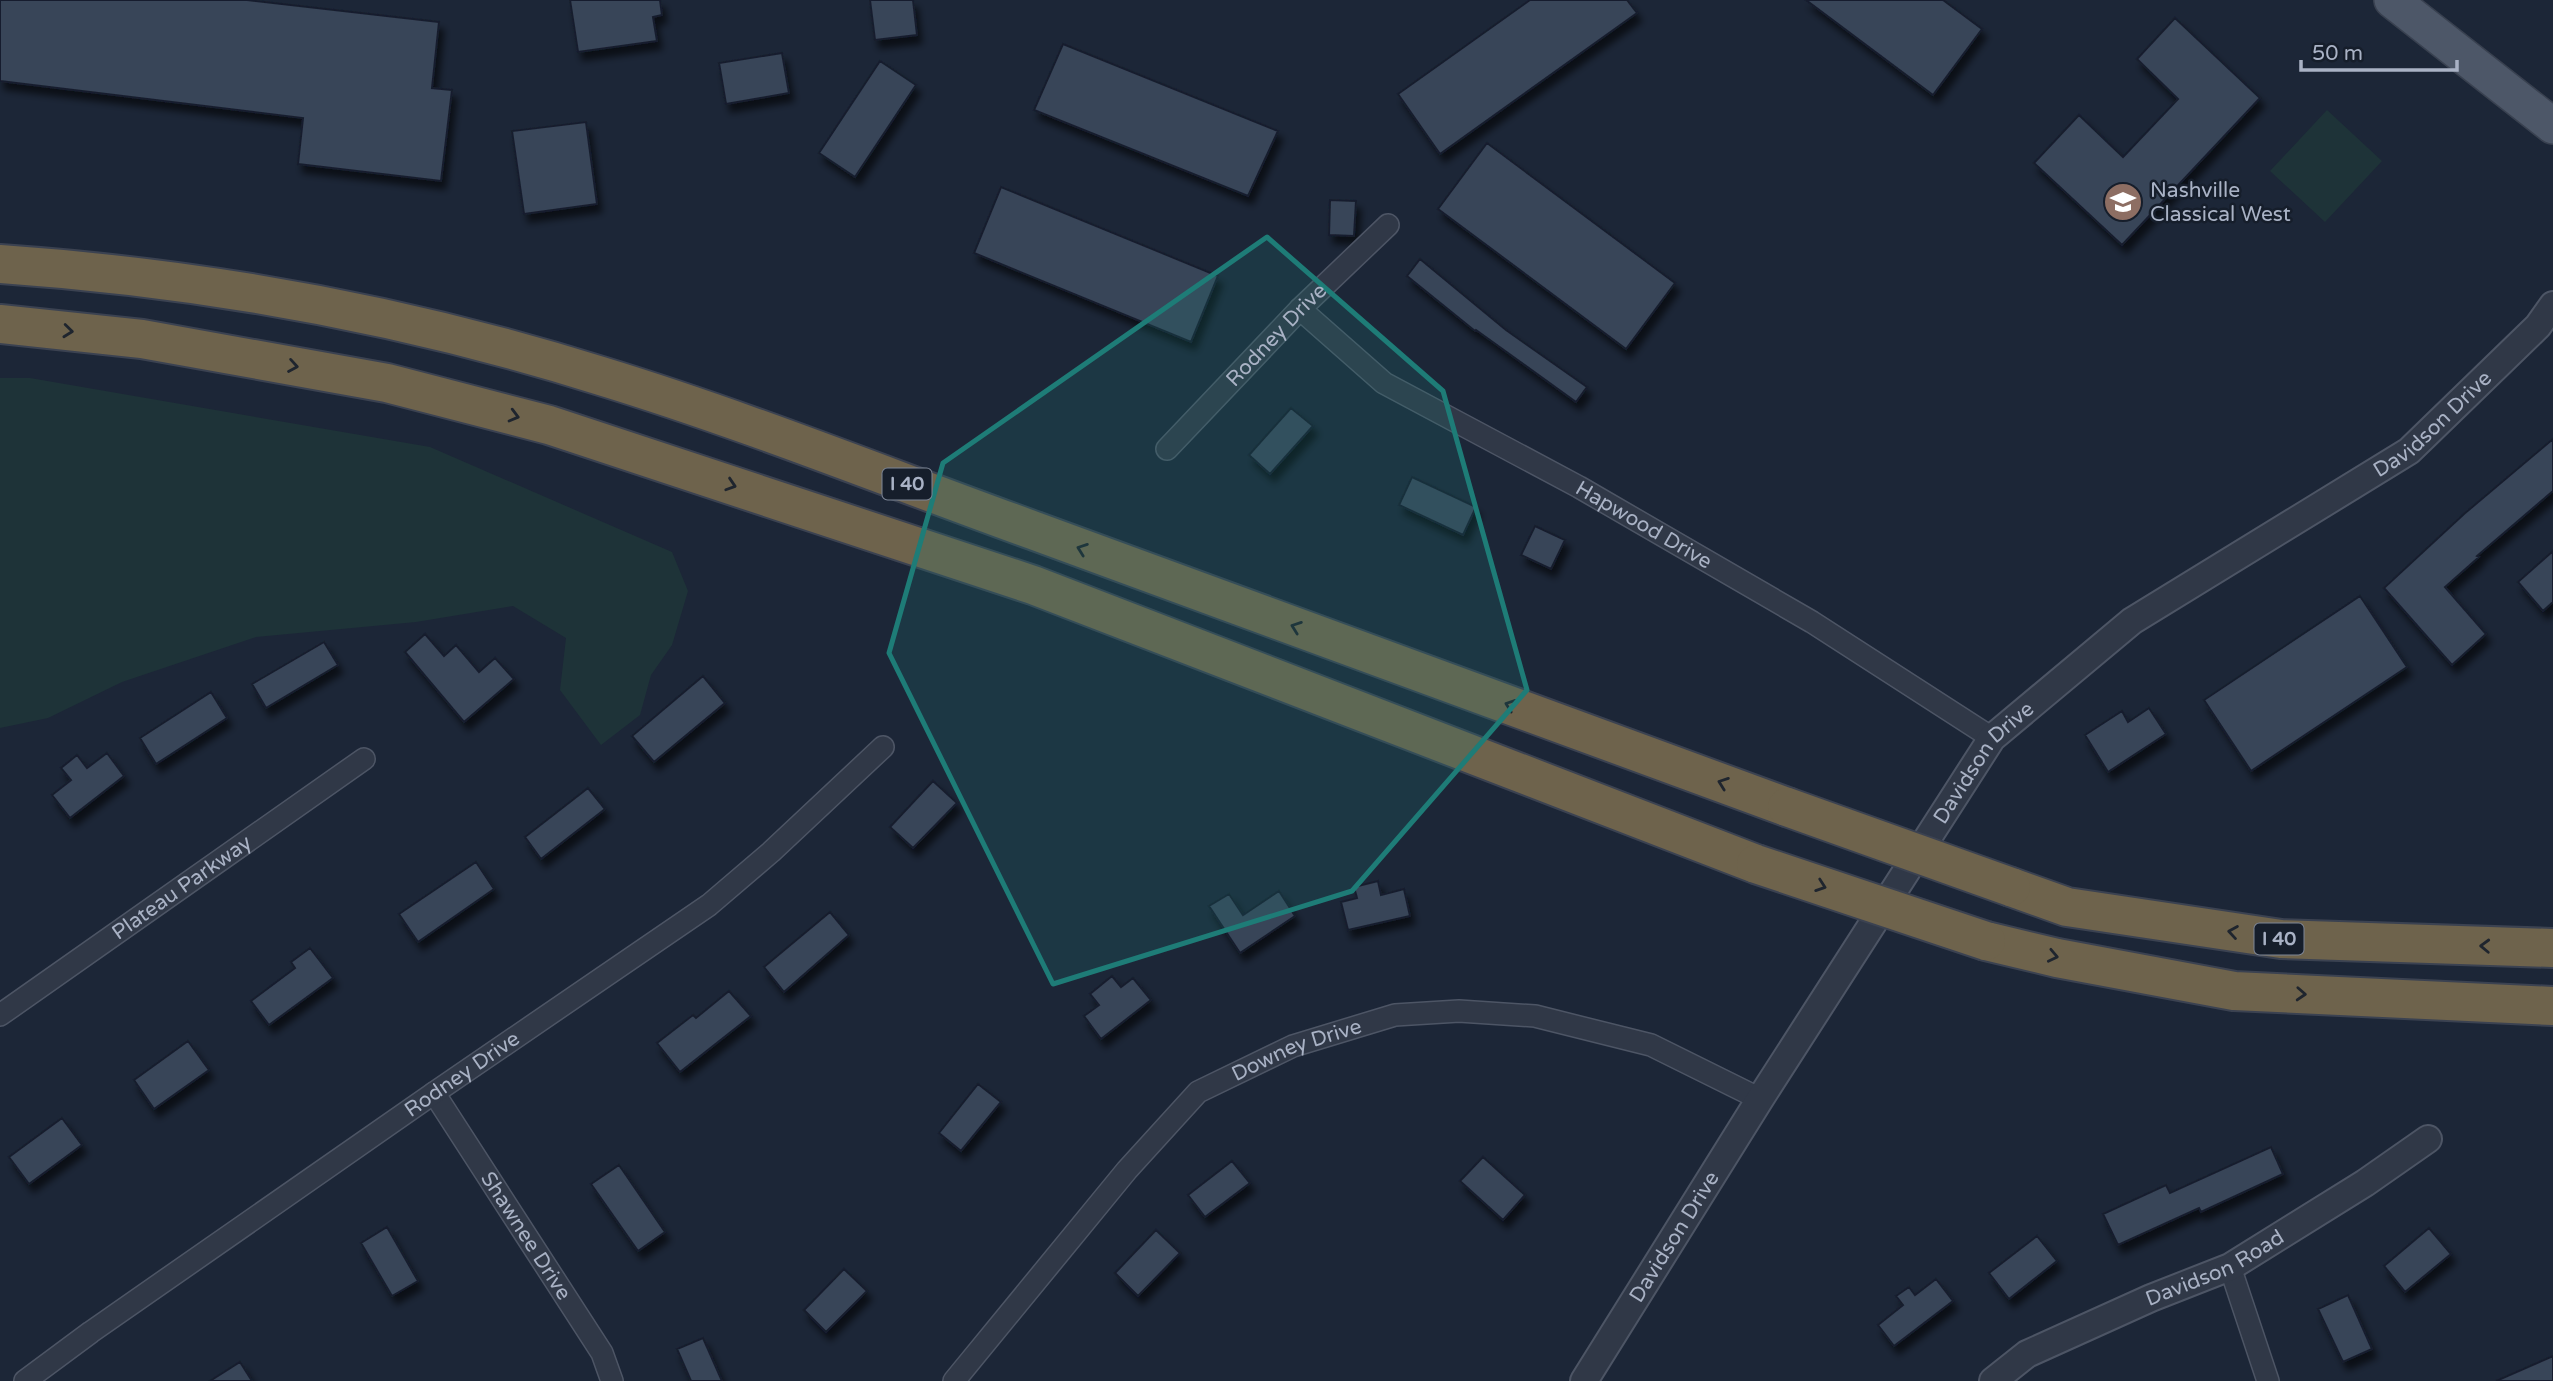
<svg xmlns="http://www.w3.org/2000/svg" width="2553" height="1381" font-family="'Varela Round',sans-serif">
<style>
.green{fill:#1e3338}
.building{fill:#384458;stroke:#181f2d;stroke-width:2;filter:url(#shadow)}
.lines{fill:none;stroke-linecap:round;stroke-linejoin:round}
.minor-casing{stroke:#4d5565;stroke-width:24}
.tertiary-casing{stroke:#4d5565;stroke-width:30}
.primary-casing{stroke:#394150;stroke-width:38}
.motorway-casing{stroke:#3b4251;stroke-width:42}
.minor{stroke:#303847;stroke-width:21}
.tertiary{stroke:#303847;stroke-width:26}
.primary{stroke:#4d5768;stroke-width:35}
.motorway{stroke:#6e634c;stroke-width:38}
.motorway-bridge-casing{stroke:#3b4251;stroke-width:42;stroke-linecap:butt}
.motorway-bridge{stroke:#6e634c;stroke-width:38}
.oneway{stroke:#1f252e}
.marked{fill:#1e7c77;fill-opacity:0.2;stroke:#1e7c77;stroke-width:5;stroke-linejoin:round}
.labels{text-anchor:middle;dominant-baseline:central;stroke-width:5;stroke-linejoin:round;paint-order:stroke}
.shield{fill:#161e2b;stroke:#7d8697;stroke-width:2}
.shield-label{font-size:19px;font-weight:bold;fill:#a9b2c5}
.poi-label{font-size:21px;fill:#a9b2c5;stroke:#161e2b;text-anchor:start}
.street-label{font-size:21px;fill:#a9b2c5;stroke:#161e2b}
</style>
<defs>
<filter id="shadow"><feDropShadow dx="4.5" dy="8" stdDeviation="3.5" flood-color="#0009"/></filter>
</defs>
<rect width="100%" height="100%" fill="#1c2637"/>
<!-- green -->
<path class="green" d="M2327 110 2382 161 2325 222 2270 171Z
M0 378H30L430 447 672 552 688 591 672 645 651 675 640 715 601 745 560 690 566 638 513 606 416 622 256 637 122 682 48 718 0 728Z"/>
<!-- building -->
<path class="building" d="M0 0H247L439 22 432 88 452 90 441 181 298 164 303 118 0 81Z
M570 0H660L662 15 653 17 657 41 578 52Z
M870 0H913L917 35 875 40Z
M1530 0H1627L1637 13 1440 154 1398 94Z
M1806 0H1943L1982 29 1933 95Z
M2175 18 2260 98 2122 245 2034 163 2079 115 2123 157 2178 99 2137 59Z
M1063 44 1278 131 1248 196 1034 110Z
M782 53 789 93 726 104 719 63Z
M880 61 916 85 855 177 819 153Z
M586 122 597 204 524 214 512 131Z
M1487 143 1675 283 1626 349 1438 209Z
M1001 187 1218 276 1191 342 974 253Z
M1330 200 1356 201 1354 236 1329 235Z
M1420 259 1506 330 1587 387 1576 402 1476 330 1475 331 1407 276Z
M1291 408 1313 426 1270 474 1249 455Z
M2553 439V491L2477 556 2479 557 2445 587 2486 634 2452 665 2384 588 2464 514Z
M1412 477 1476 507 1463 535 1399 505Z
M1535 526 1565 540 1551 569 1521 555Z
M2553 551V602L2543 611 2518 582Z
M2360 596 2407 667 2251 771 2204 700Z
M425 634 444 656 456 645 479 672 495 658 514 679 464 722 405 652Z
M324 642 338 665 266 708 252 684Z
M703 676 725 703 654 762 632 736Z
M211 692 227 718 156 764 140 738Z
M2149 708 2166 734 2108 772 2085 735 2122 711 2128 722Z
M107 753 124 776 70 818 52 795 71 780 61 768 77 755 87 768Z
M933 781 957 803 913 848 890 827Z
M588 788 605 809 541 859 525 837Z
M476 862 494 889 418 942 399 914Z
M1378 881 1381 895 1404 889 1410 916 1348 930 1341 902 1357 898 1354 887Z
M1279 891 1295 916 1240 953 1209 906 1229 894 1243 915Z
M830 912 849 935 784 992 764 967Z
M310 948 333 978 269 1025 251 1001 295 968 291 962Z
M1112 976 1121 987 1133 978 1151 1000 1101 1039 1084 1016 1099 1005 1090 994Z
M729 991 751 1016 680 1072 657 1043 693 1015 696 1018Z
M188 1041 209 1070 154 1109 134 1080Z
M978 1084 1001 1102 961 1151 939 1133Z
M62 1118 82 1145 29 1184 9 1157Z
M2271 1147 2283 1174 2201 1212 2199 1208 2118 1245 2103 1214 2166 1185 2170 1193Z
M1483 1157 1525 1195 1503 1220 1460 1181Z
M1232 1161 1250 1183 1205 1217 1188 1195Z
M619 1165 665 1232 638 1251 591 1184Z
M387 1227 418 1281 392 1296 361 1243Z
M2429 1228 2451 1254 2405 1292 2384 1266Z
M1156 1230 1180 1253 1138 1296 1115 1273Z
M2037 1236 2057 1261 2009 1299 1989 1273Z
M844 1269 867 1291 826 1332 804 1310Z
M1936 1279 1953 1301 1894 1346 1878 1325 1903 1305 1896 1296 1909 1287 1915 1295Z
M2348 1295 2372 1349 2343 1362 2318 1309Z
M703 1338 722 1381H691L677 1349Z
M2553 1356V1381H2496Z
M240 1362 252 1381H210Z"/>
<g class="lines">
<defs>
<g id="minor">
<path id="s1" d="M1300 309 1384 383 1579 487 1812 622 1992 738"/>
<path id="s2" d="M1167 449 1300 309 1388 225"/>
<path id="s3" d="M0 1015 364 759"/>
<path id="s4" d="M434 1093 602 1353 612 1381"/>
<path d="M2230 1267 2268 1381"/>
<path id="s5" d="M25 1381 91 1332 434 1093 709 905 771 852 883 747"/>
<path id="s6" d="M954 1381 1127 1170 1198 1092 1293 1046 1395 1015 1459 1011 1535 1016 1651 1045 1760 1099"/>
</g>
<g id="tertiary">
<path id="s7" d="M1584 1381 1760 1099 1992 738 2132 621 2409 451 2538 326 2553 305"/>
<path id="s8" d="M1993 1381 2027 1354 2151 1298 2230 1267 2365 1183 2428 1139"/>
</g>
<path id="primary" d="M2392 0 2553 126"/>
<path id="motorway" d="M0 264C202 278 407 315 601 376 748 421 891 479 1035 531 1286 623 1537 715 1787 807
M0 324 142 339 387 383 549 425 1033 585 1756 864
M2011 887 2067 907 2281 939 2553 948
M1986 941 2057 958 2234 991 2553 1006"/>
</defs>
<!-- minor casing -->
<use href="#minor" class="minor-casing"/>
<!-- tertiary casing -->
<use href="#tertiary" class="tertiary-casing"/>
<!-- primary casing -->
<use href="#primary" class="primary-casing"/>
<!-- motorway casing -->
<use href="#motorway" class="motorway-casing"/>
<!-- minor -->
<use href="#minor" class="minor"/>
<!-- tertiary -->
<use href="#tertiary" class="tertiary"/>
<!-- primary -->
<use href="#primary" class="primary"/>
<!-- motorway -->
<use href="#motorway" class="motorway"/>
<defs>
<path id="motorway-bridge" d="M1787 807 2011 887
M1756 864 1986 941"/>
</defs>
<!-- motorway-bridge casing -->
<use href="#motorway-bridge" class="motorway-bridge-casing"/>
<!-- motorway-bridge -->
<use href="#motorway-bridge" class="motorway-bridge"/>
</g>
<!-- one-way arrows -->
<defs><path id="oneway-chevron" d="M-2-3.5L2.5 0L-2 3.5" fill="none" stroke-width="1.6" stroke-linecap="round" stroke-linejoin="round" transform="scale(1.75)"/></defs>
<g class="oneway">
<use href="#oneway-chevron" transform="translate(68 331) rotate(6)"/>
<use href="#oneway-chevron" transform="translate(293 366) rotate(10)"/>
<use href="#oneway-chevron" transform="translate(514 416) rotate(15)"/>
<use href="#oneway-chevron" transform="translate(731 485) rotate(18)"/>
<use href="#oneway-chevron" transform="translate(1082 549) rotate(-160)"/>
<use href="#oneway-chevron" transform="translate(1296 627) rotate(-160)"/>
<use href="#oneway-chevron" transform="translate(1510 705) rotate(-160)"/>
<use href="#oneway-chevron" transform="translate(1723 783) rotate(-160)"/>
<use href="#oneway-chevron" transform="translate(1821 886) rotate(19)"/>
<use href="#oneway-chevron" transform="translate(2233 932) rotate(-171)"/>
<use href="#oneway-chevron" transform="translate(2485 946) rotate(-178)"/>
<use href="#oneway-chevron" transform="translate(2053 956) rotate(12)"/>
<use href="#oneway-chevron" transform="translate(2301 994) rotate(3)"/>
</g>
<!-- marked area -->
<path class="marked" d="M1267 237 1443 391 1527 690 1352 891 1053 984 889 653 943 463Z"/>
<!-- icons -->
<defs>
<symbol id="school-disc" viewBox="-11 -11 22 22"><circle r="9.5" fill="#8d6e63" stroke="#161e2b"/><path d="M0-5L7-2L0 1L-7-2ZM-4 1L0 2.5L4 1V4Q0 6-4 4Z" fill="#fff"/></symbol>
</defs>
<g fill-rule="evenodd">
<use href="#school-disc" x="2101" y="180" width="44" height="44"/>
</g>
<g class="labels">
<!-- shield labels -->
<g class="shield">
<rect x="882.5" y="468.5" width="49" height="31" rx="5"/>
<rect x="2254.5" y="923.5" width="49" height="31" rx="5"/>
</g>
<g class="shield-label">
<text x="907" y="484">I 40</text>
<text x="2279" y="939">I 40</text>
</g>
<!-- poi labels -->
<g class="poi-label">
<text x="2150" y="190">Nashville<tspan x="2150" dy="24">Classical West</tspan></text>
</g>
<!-- street labels -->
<g class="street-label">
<text stroke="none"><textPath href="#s2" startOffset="158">Rodney Drive</textPath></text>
<text stroke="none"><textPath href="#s7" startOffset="1304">Davidson Drive</textPath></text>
<text stroke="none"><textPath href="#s1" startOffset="408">Hapwood Drive</textPath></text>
<text stroke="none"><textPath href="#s7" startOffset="737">Davidson Drive</textPath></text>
<text stroke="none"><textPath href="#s3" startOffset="222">Plateau Parkway</textPath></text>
<text stroke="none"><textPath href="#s6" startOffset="486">Downey Drive</textPath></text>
<text stroke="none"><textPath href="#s5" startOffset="534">Rodney Drive</textPath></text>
<text stroke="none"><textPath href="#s4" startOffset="170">Shawnee Drive</textPath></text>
<text stroke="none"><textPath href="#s7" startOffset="170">Davidson Drive</textPath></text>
<text stroke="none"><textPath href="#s8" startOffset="250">Davidson Road</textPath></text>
</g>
</g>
<!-- scale -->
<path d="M2301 60v10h156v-10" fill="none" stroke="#a9b2c5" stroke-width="3.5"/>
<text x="2312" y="60" font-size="21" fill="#a9b2c5" stroke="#161e2b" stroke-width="5" paint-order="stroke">50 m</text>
</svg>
